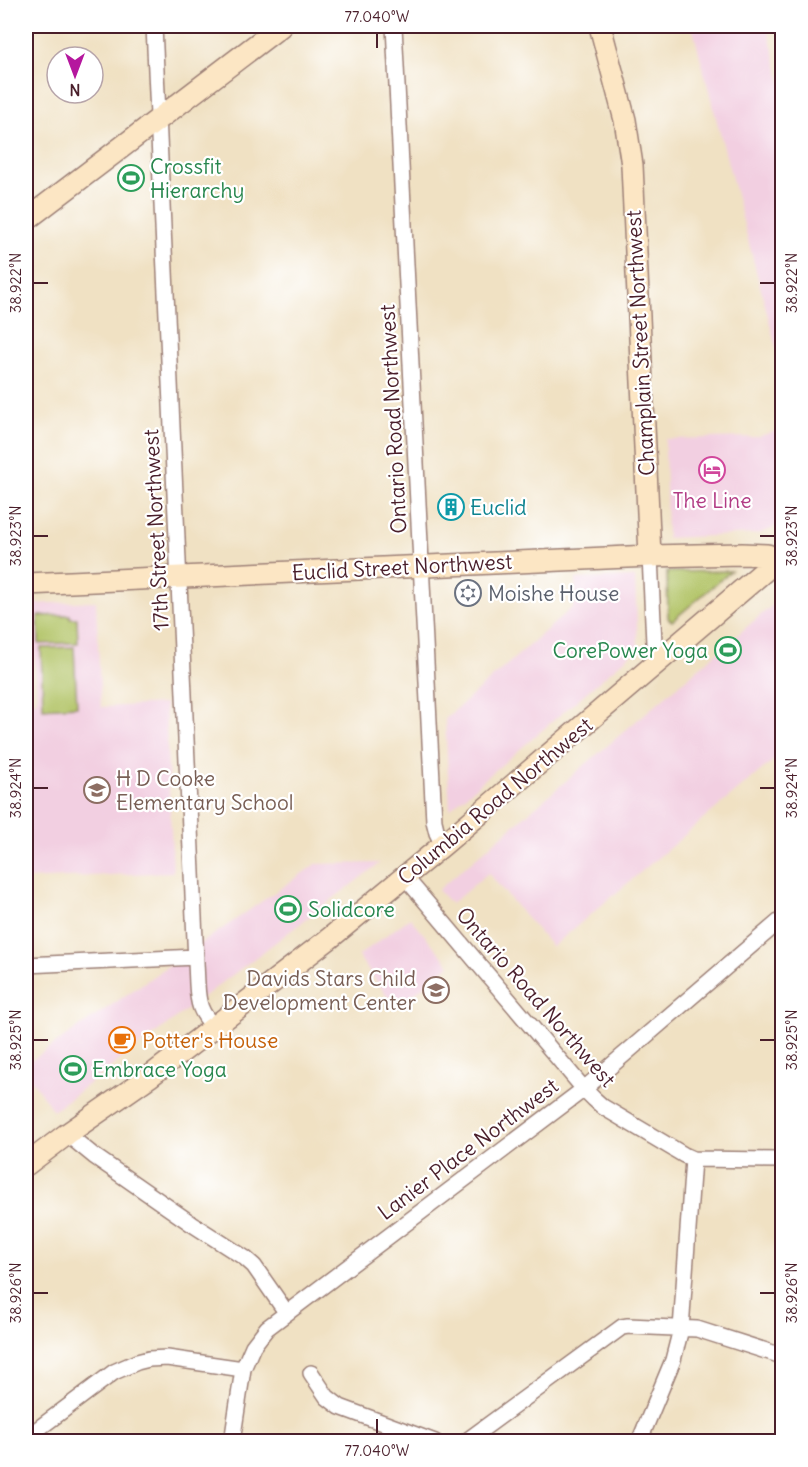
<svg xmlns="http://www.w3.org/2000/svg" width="808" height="1467" font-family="Delius,sans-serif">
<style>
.built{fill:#f2cfe1}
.green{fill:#b2c467;stroke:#7e7249;stroke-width:1.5}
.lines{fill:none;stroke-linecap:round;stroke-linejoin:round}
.street-casing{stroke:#9d8077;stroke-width:18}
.secondary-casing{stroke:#9d8077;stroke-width:24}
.street{stroke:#fff;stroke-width:15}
.secondary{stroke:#fce6c4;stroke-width:21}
.ticks{fill:none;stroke:#4a1f2b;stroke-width:2}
.labels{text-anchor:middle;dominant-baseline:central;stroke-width:4.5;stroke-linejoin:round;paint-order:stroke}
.leisure-label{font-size:21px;fill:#27864d;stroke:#fff;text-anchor:start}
.street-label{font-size:21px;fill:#4a1f2b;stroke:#fff}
.hotel-label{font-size:21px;fill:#b23c85;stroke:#fff}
.culture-label{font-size:21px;fill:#0d838f;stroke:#fff;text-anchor:start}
.worship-label{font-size:21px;fill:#5b616d;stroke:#fff;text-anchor:start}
.education-label{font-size:21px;fill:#785e54;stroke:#fff;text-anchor:start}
.food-label{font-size:21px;fill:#c56008;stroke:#fff;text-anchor:start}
.neatline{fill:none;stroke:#4a1f2b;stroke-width:2}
.ticks-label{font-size:15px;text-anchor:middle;fill:#4a1f2b}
</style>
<rect width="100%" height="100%" fill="#fff"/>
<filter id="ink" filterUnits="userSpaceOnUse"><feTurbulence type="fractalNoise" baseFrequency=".0167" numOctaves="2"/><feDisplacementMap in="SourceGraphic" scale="12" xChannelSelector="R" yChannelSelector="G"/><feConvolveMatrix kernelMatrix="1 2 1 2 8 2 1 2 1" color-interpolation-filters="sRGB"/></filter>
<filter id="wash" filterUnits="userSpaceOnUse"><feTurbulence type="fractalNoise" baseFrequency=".008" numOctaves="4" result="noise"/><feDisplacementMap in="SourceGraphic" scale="24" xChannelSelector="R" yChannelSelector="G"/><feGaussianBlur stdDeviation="1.35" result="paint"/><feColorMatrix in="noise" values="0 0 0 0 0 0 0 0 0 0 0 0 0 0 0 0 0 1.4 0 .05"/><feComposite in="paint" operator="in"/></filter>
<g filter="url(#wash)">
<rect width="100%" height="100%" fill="#f0e1c3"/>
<!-- built -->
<path class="built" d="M692 26H767L782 85V370Z
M782 429V520L772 529 757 534 667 538 665 439 757 437Z
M635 577 638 648 450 809 445 719 574 606 576 579Z
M782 597V753L552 947 488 873 451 904 438 890Z
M96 601 101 707 165 704 173 872 26 879V702L37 701 32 604Z
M380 863 53 1111 26 1071V1064L316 864Z
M410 918 450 965 396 1008 358 956Z"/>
<!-- green -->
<path class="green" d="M731 571 672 621 668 618 667 572Z
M70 615V618H77L78 643 39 644 38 616Z
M74 647 77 706 43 708 41 648Z"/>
</g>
<g filter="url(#ink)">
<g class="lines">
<defs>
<path id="street" d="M154 26 197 984C198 1004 200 1012 214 1027
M394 26 434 821 437 833 443 845
M650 556 655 665
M405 877 584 1089 594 1099 603 1107 684 1155 693 1159 782 1160
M26 965 196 957
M67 1134 94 1156 192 1224 245 1258 254 1266 286 1312
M311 1373 327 1397 340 1407 435 1442
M26 1438 114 1372 137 1362 149 1359 167 1358 243 1369
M232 1442 243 1369 253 1346 267 1328 584 1089 782 919
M465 1442 622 1327 628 1326 697 1329 782 1356
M639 1442 673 1360 681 1329 693 1159"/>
<path id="secondary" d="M600 26 625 120 632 165 650 556
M26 220 281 26
M26 584 650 556 742 554 767 555 779 559
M26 1165 67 1134 149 1077 330 938 443 845 782 556"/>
</defs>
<!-- street casing -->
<use href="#street" class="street-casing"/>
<!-- secondary casing -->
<use href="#secondary" class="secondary-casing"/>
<!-- street -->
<use href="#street" class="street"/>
<!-- secondary -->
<use href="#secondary" class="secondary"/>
</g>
</g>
<!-- ticks -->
<path class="ticks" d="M377 33V48M33 283H48M760 283H775M33 536H48M760 536H775M33 788H48M760 788H775M33 1040H48M760 1040H775M33 1293H48M760 1293H775M377 1419V1434"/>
<!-- icons -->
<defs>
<symbol id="stadium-ring" viewBox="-11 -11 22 22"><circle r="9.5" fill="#fff" stroke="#2e9e5b" stroke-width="1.5"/><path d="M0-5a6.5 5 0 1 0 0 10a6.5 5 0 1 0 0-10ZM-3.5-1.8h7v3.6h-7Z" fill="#2e9e5b"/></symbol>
<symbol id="hotel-ring" viewBox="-11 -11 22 22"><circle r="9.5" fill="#fff" stroke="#d1479c" stroke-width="1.5"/><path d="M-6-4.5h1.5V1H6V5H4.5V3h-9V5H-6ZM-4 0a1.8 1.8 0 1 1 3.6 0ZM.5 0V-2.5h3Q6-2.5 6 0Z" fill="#d1479c"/></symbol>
<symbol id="building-ring" viewBox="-11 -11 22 22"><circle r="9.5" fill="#fff" stroke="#0f9aa8" stroke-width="1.5"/><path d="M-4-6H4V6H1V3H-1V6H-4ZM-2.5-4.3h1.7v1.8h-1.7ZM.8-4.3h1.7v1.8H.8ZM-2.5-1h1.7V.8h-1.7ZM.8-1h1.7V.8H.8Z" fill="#0f9aa8"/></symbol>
<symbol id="synagogue-ring" viewBox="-11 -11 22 22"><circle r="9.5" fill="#fff" stroke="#6b7280" stroke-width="1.5"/><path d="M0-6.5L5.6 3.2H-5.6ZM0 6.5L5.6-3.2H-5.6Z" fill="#6b7280"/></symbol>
<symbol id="school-ring" viewBox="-11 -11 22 22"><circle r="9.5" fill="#fff" stroke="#8d6e63" stroke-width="1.5"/><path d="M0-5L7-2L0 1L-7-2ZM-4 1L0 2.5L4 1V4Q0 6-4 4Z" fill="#8d6e63"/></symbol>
<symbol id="cafe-ring" viewBox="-11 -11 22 22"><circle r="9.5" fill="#fff" stroke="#e8710a" stroke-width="1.5"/><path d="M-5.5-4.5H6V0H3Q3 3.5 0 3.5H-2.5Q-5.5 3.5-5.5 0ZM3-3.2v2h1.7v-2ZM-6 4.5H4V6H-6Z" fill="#e8710a"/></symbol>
</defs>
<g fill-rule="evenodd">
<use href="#stadium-ring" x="116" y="163" width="30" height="30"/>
<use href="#hotel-ring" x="697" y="455" width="30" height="30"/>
<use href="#building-ring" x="436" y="492" width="30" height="30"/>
<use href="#synagogue-ring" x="453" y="578" width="30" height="30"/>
<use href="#stadium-ring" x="713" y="635" width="30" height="30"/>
<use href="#school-ring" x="82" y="775" width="30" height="30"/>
<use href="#stadium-ring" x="273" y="894" width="30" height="30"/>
<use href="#school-ring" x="421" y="975" width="30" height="30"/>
<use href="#cafe-ring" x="107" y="1025" width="30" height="30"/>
<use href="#stadium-ring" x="58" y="1054" width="30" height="30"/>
</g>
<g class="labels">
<!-- leisure labels -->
<g class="leisure-label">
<text x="150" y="166">Crossfit<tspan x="150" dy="24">Hierarchy</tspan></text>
<text x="708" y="650" text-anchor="end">CorePower Yoga</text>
<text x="308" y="909">Solidcore</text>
<text x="92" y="1069">Embrace Yoga</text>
</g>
<!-- street labels -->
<g class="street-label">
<text transform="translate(640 343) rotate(-93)">Champlain Street Northwest</text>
<text transform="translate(393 419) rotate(-93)">Ontario Road Northwest</text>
<text transform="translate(156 530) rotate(-93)">17th Street Northwest</text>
<text transform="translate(402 567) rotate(-3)">Euclid Street Northwest</text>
<text transform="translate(495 801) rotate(-40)">Columbia Road Northwest</text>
<text transform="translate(536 997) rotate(49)">Ontario Road Northwest</text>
<text transform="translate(468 1149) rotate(-37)">Lanier Place Northwest</text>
</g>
<!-- hotel labels -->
<g class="hotel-label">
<text x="712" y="500">The Line</text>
</g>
<!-- culture labels -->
<g class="culture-label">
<text x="470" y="507">Euclid</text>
</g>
<!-- worship labels -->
<g class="worship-label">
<text x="488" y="593">Moishe House</text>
</g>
<!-- education labels -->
<g class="education-label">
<text x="116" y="778">H D Cooke<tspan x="116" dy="24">Elementary School</tspan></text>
<text x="416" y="978" text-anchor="end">Davids Stars Child<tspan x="416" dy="24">Development Center</tspan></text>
</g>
<!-- food labels -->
<g class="food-label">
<text x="142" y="1040">Potter's House</text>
</g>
</g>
<!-- margin -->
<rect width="808" height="1467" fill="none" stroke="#fff" stroke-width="66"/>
<!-- north arrow -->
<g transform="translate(75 75) rotate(180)"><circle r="28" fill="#ffffff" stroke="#b7a5aa" stroke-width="1.5"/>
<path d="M0-4.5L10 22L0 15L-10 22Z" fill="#b5179e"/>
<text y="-9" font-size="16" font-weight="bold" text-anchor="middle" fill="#4a1f2b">N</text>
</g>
<rect x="33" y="33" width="742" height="1401" class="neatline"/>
<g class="ticks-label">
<text x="377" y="22">77.040°W</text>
<text transform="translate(792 283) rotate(-90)" y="5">38.922°N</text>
<text transform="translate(16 283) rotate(-90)" y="5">38.922°N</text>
<text transform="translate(792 536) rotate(-90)" y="5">38.923°N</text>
<text transform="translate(16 536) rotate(-90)" y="5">38.923°N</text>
<text transform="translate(792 788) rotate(-90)" y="5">38.924°N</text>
<text transform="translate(16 788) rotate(-90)" y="5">38.924°N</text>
<text transform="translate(792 1040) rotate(-90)" y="5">38.925°N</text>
<text transform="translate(16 1040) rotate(-90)" y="5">38.925°N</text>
<text transform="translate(792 1293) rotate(-90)" y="5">38.926°N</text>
<text transform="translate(16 1293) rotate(-90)" y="5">38.926°N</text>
<text x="377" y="1456">77.040°W</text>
</g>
</svg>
